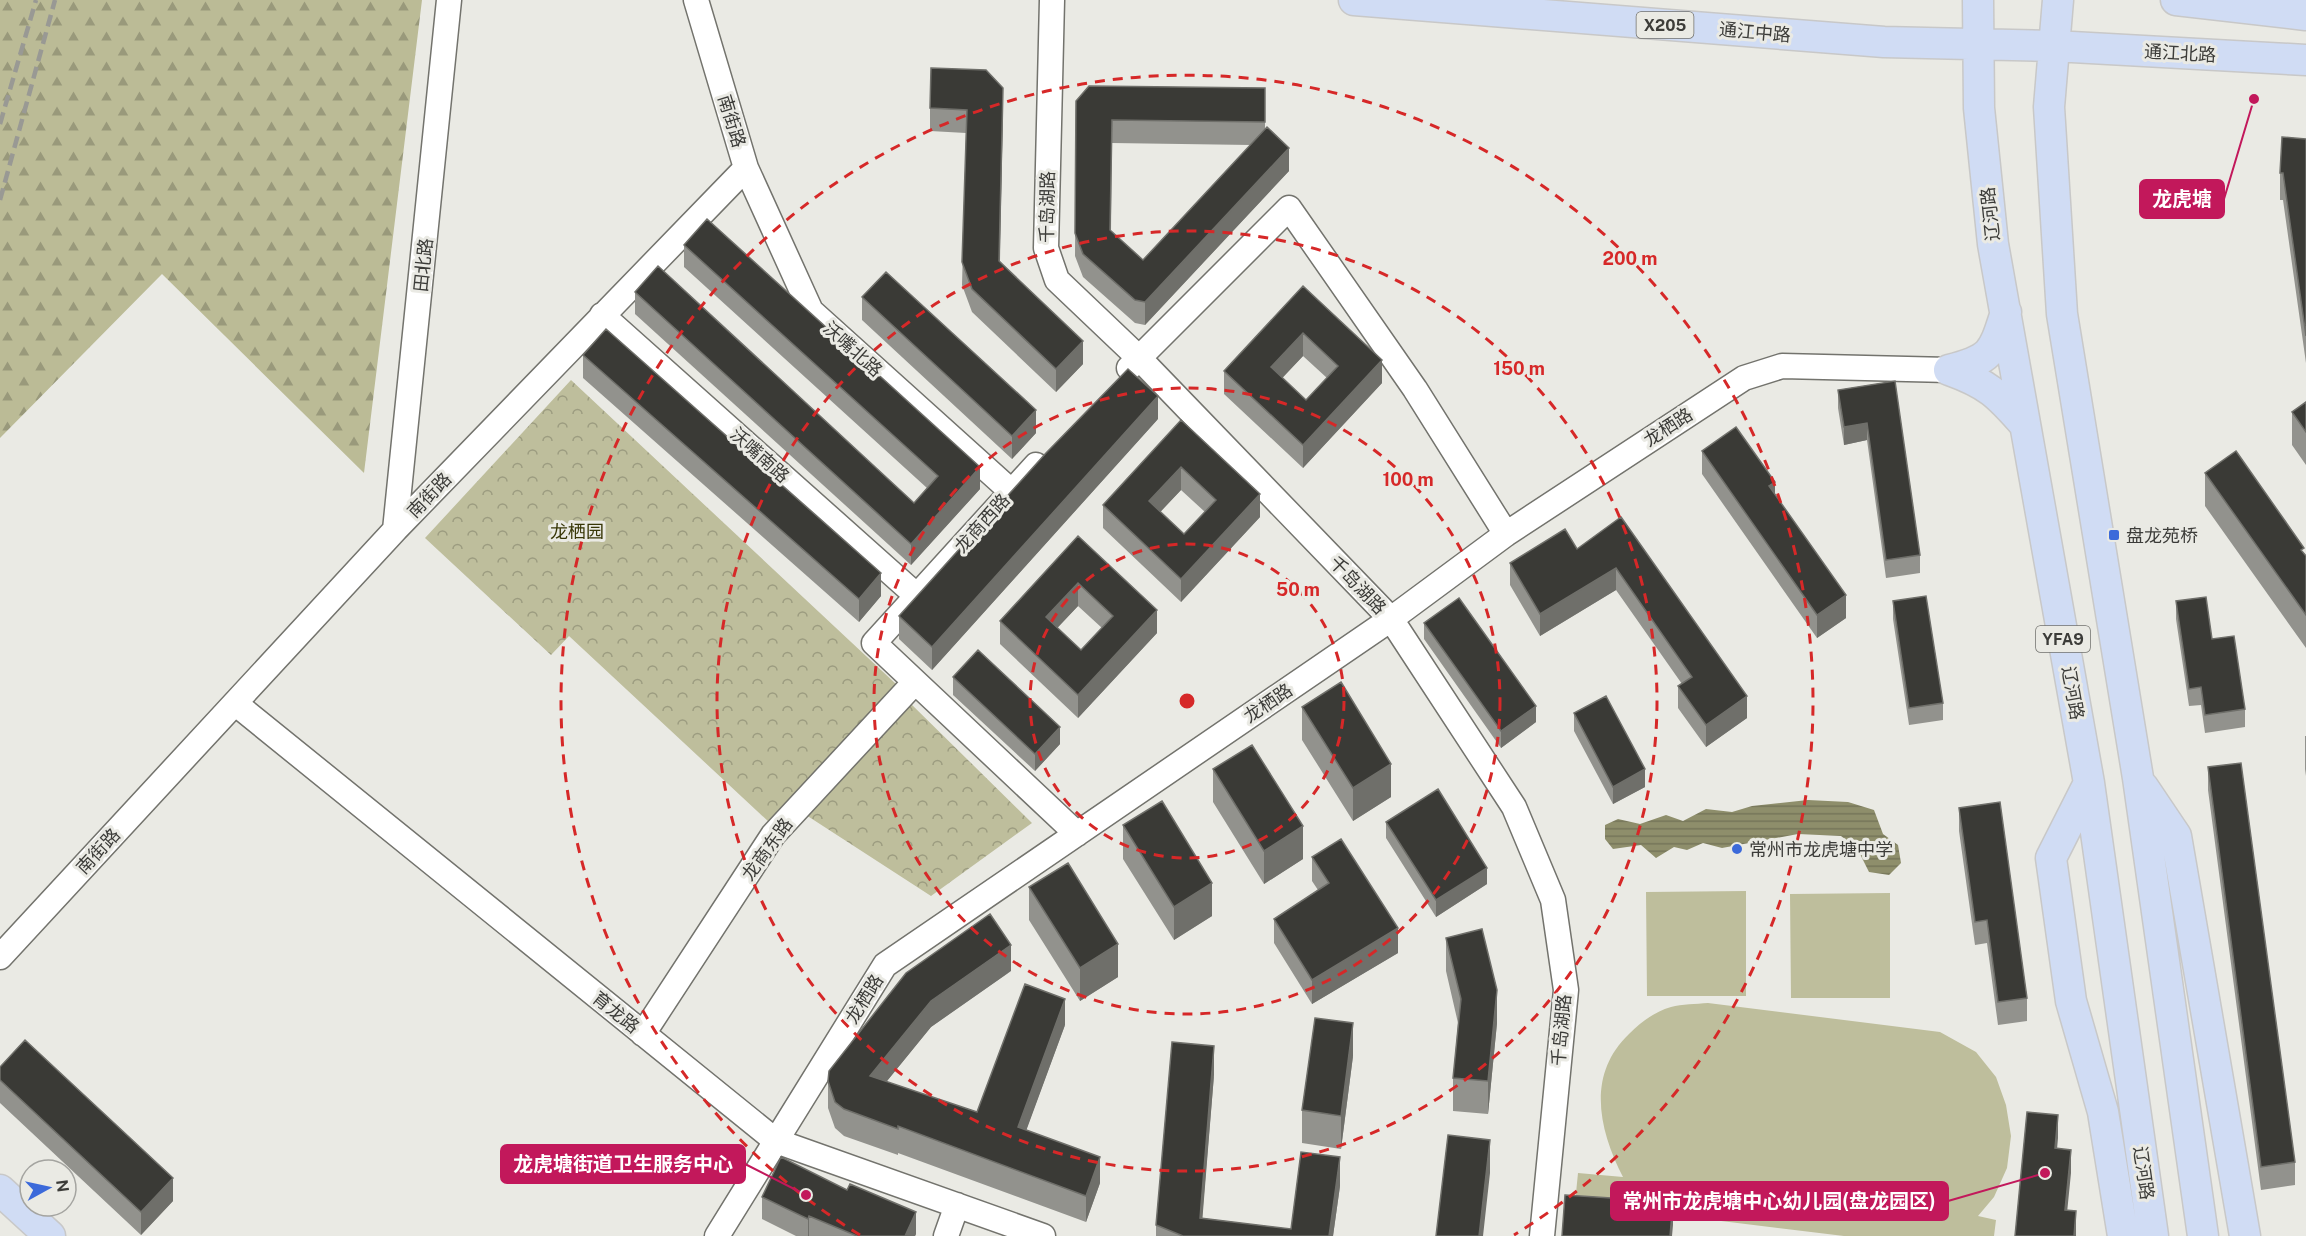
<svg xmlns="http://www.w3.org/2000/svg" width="2306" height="1236" font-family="'Public Sans','Noto Sans SC',sans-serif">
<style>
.forest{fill:url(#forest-firs)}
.park{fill:url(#park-crowns)}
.pitch{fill:#bebe9c}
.water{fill:url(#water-rules)}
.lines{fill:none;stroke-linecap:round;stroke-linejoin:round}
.minor-casing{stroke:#73736d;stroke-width:27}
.major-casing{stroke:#c8c8c8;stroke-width:33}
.minor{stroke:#fff;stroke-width:24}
.major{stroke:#d0dcf4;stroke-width:30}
.rail{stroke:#999994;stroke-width:4.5;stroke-dasharray:12 6;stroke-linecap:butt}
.wall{fill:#92928d;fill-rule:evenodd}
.shaded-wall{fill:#6f6f6a}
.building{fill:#3a3a36;stroke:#6f6f6a;stroke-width:1.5;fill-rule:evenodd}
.ring{fill:none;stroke:#d62828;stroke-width:3;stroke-dasharray:10 8}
.poi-dot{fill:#3c6ada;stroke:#eaeae4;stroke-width:2}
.labels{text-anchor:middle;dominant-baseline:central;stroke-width:6;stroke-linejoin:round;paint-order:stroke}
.shield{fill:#eaeae4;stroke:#70706c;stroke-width:1.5}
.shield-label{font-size:16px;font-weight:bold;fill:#3c3c39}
.street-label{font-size:18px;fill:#3c3c39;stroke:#eaeae4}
.park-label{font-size:18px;fill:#383707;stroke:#eaeae4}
.poi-label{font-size:18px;fill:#3c3c39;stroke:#eaeae4;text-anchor:start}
.centre{fill:#d62828;stroke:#eaeae4;stroke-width:3}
.ring-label{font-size:18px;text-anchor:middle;font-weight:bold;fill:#d62828;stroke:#eaeae4;stroke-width:6;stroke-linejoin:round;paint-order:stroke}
.leader{fill:none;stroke:#c2185b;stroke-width:2}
.callout-dot{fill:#c2185b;stroke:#eaeae4;stroke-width:2}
.callout{fill:#c2185b;stroke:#c2185b;stroke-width:2}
.callout-label{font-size:20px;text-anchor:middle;font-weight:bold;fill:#fff}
</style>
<defs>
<pattern id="forest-firs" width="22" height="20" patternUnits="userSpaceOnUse" patternTransform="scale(1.5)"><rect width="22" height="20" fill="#bbbb96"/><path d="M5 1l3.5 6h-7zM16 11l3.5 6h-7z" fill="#99997b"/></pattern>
<pattern id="park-crowns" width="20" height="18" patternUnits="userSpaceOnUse" patternTransform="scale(1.5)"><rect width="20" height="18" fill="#bebe9c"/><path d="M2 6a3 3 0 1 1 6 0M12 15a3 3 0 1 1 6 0" fill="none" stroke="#9c9c80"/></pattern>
<pattern id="water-rules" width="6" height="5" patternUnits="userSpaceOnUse" patternTransform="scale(1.5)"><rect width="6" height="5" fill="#8e8e6b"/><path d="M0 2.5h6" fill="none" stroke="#757559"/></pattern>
</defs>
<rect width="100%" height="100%" fill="#eaeae4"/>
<!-- forest -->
<path class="forest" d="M0 0H422L364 473 162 274 0 438Z"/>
<!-- park -->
<path class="park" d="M571 380 897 685 770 823 569 636 551 655 425 538Z
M909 702 1032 823 931 896 806 815Z"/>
<!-- pitch -->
<path class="pitch" d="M1746 891V996H1647L1646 892Z
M1890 893V998H1791L1790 894Z
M1708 1003 1940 1032 1976 1052 1996 1077 2006 1105 2011 1136 2007 1168 1994 1197 1978 1216 1996 1220 1994 1236H1844L1575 1203 1578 1173 1623 1177C1599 1130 1586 1075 1629 1034 1641 1022 1654 1012 1671 1007 1682 1004 1696 1004 1708 1003Z"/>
<!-- water -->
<path class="water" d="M1808 800 1848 802 1874 810 1883 834 1898 845 1901 863 1889 875 1869 872 1857 848 1841 836 1798 834 1722 848 1703 843 1687 850 1674 847 1656 858 1641 845 1613 849 1605 839V825L1618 819 1640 824 1666 815 1683 821 1706 809 1732 812 1752 806Z"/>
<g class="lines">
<defs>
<path id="minor" d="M1052 0 1046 248 1057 280 1139 358 1391 619 1514 807 1553 900 1566 990 1542 1236
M746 168 811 311 1011 491
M602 315 917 596
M1129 368 1289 208 1415 389 1506 534
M1036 465 874 643 1077 834
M395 530 449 0
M236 704 776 1141 1043 1236
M0 957 395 530 746 168 696 0
M643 1034 773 835 915 682
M717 1236 885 965 1391 619 1506 534 1744 378 1782 366 1949 370
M946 1236 957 1205"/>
<path id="major" d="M1354 0 1884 42 2054 46 2306 60
M1978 0 1979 108 1993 244 2089 783 2153 1236
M2058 0 2049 107 2062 314 2138 778 2203 1236
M2176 0 2306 15
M1949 370C1988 384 1998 394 2025 425
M1949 370C1992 359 1993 353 2006 312
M2089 783 2051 858 2071 1001 2103 1112 2123 1236
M2143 787 2176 836 2245 1236
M0 1190 50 1236"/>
</defs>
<!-- minor casing -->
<use href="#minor" class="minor-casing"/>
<!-- major casing -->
<use href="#major" class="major-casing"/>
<!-- minor -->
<use href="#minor" class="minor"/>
<!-- major -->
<use href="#major" class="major"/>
<!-- rail -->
<path class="rail" d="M0 124 36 0
M0 200 55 0"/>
</g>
<!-- wall -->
<path class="wall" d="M1265 88V129L1289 171 1145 325 1135 323 1083 277 1075 256 1076 101ZM1112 143 1251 145 1143 260 1111 231Z
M930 108 1003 111 1000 261 1083 364 1056 392 972 312 962 285 966 133 930 131Z
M2306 139V363L2283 200H2280V173Z
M684 245 980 489 911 565 635 314V292L914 503 927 488 684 267Z
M1303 286 1382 383 1303 468 1224 394V371ZM1303 356 1327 378 1306 400 1282 378Z
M862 297 1036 433 1012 459 862 320Z
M583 355 881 596 859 622 583 378Z
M1895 381 1920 555V573L1886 578 1867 440 1844 445 1838 408V390Z
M2306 402V465L2292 445V412Z
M1158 419 932 670 899 639V616Z
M1181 420 1260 517 1181 602 1103 528V505ZM1181 490 1205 512 1184 534 1160 512Z
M1702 451 1775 495 1846 618 1817 638 1702 474Z
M2205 473 2304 553 2306 556V648L2205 506Z
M1621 517 1747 718 1706 747 1678 708V686L1682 684 1616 590 1540 636 1510 585V563L1577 549Z
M1078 536 1157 633 1078 718 1000 644V621ZM1078 606 1102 628 1081 650 1057 628Z
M1893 601 1943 703V720L1909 725 1893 619Z
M2176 601 2212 639 2245 709V727L2205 733 2201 705 2189 706 2176 619Z
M1424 623 1536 722 1501 748 1424 639Z
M953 677 1060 744 1035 771 953 695Z
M1302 707 1391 797 1353 821 1302 740Z
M1574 713 1645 787 1613 804 1574 731Z
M2305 736H2306V776L2305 769Z
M2208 767 2295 1162V1185L2261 1190 2208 790Z
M1213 769 1303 859 1264 884 1213 802Z
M1959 808 2027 998V1021L1998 1025 1987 943 1975 945 1959 831Z
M1386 822 1487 884 1436 917 1386 838Z
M1123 825 1212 916 1174 940 1123 859Z
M1312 857 1398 953 1312 1004 1274 943V919L1318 890 1312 881Z
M1029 887 1118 977 1080 1001 1029 920Z
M1446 938 1497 1023 1488 1114 1453 1111V1078L1458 1023 1446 971Z
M1011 971 931 1027 886 1082 977 1112 1065 1025 1026 1130 1100 1183 1086 1222 898 1153V1155L844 1136 835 1128 828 1108V1081Z
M1353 1056 1341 1149 1302 1143V1110Z
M0 1067 173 1201 141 1235 0 1103Z
M1214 1075 1202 1218 1291 1229 1340 1186 1333 1236H1156V1225Z
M762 1197 916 1234 915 1236H796L762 1219Z"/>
<!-- shaded-wall -->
<path class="shaded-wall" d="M1003 88V111L999 284V261Z
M1289 148V171L1145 325V302Z
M1303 333V356L1271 390V367Z
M1083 341V364L1056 392V369Z
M1382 360V383L1303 468V445Z
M1158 396V419L932 670V647Z
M1036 410V433L1012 459V436Z
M1867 423V440L1844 445V427Z
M980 467V489L911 565V544Z
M1181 467V490L1149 524V501Z
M1775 482V505L1769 486Z
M1260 494V517L1181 602V579Z
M1616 568V590L1540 636V614Z
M881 573V596L859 622V599Z
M1078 583V606L1046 640V617Z
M1846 595V618L1817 638V615Z
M1157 610V633L1078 718V695Z
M1747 696V718L1706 747V725Z
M1536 706V722L1501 748V731Z
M1060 727V744L1035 771V754Z
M1391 764V797L1353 821V788Z
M1645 769V787L1613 804V787Z
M1303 826V859L1264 884V851Z
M1487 868V884L1436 917V900Z
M1212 883V916L1174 940V907Z
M1398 928V953L1312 1004V980Z
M1118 944V977L1080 1001V968Z
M1011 945V971L931 1027 870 1102V1076L931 1001Z
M1497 990V1023L1488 1114V1081Z
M1065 999V1025L1018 1153V1127Z
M1353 1023V1056L1341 1149V1116Z
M1214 1046V1075L1201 1236 1200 1218Z
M2058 1115V1138L2055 1171V1148Z
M1490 1140V1173L1483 1236H1479Z
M2071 1150V1173L2065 1233V1210Z
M1100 1157V1183L1086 1222V1196Z
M1340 1157V1186L1333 1236H1329Z
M173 1178V1201L141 1235V1212Z
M1673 1202V1225L1672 1236H1670Z
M2076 1211V1236H2074Z
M916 1212V1234L915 1236H905Z
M809 1216V1236H808V1219Z"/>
<!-- building -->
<path class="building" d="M931 68 986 70 1003 88 999 261 1083 341 1056 369 972 289 962 262 967 110 930 108Z
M1089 86 1265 88V122L1112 120 1110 230 1143 260 1267 127 1289 148 1145 302 1135 300 1083 254 1075 233 1076 101Z
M2282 137 2306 139V336L2283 173H2280Z
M707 219 980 467 911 544 635 292 658 266 914 503 938 476 684 245Z
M886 272 1036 410 1012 436 862 297Z
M1303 286 1382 360 1303 445 1224 371ZM1303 333 1338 366 1306 400 1271 367Z
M606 329 881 573 859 599 583 355Z
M1128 369 1158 396 932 647 899 616 1046 453Z
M1895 381 1920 555 1886 560 1867 423 1844 427 1838 390Z
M2306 402V432L2292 412Z
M1181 420 1260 494 1181 579 1103 505ZM1181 467 1216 500 1184 534 1149 501Z
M1736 427 1775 482 1769 486 1846 595 1817 615 1702 451Z
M2236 451 2304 548 2301 550 2306 556V615L2205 473Z
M1621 517 1747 696 1706 725 1678 686 1692 677 1616 568 1540 614 1510 563 1565 529 1577 549Z
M1078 536 1157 610 1078 695 1000 621ZM1078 583 1113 616 1081 650 1046 617Z
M1926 596 1943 703 1909 708 1893 601Z
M2206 597 2212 639 2234 636 2245 709 2205 715 2201 687 2189 689 2176 601Z
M1459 598 1536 706 1501 731 1424 623Z
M978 650 1060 727 1035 754 953 677Z
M1341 682 1391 764 1353 788 1302 707Z
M1606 696 1645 769 1613 787 1574 713Z
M1252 745 1303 826 1264 851 1213 769Z
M2241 763 2295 1162 2261 1167 2208 767Z
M1438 789 1487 868 1436 900 1386 822Z
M1162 801 1212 883 1174 907 1123 825Z
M2000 802 2027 998 1998 1002 1987 920 1975 922 1959 808Z
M1341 839 1398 928 1312 980 1274 919 1329 883 1312 857Z
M1068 863 1118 944 1080 968 1029 887Z
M990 914 1011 945 931 1001 870 1076 977 1112 1025 984 1065 999 1018 1127 1100 1157 1086 1196 898 1126V1129L844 1109 835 1102 828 1081 829 1071 906 973Z
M1482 929 1497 990 1488 1081 1453 1078 1461 999 1446 938Z
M1315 1018 1353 1023 1341 1116 1302 1110Z
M25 1040 173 1178 141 1212 0 1080V1067Z
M1172 1042 1214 1046 1200 1218 1291 1229 1301 1152 1340 1157 1329 1236H1183L1156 1225Z
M2027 1112 2058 1115 2055 1148 2071 1150 2065 1210 2076 1211 2074 1236H2015Z
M1448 1135 1490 1140 1479 1236H1436Z
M781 1157 847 1190 850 1184 916 1212 905 1236H857L809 1216 808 1219 762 1197Z
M1565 1195 1673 1202 1670 1236H1562Z"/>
<!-- distance rings -->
<g class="ring">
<circle cx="1187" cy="701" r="157"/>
<circle cx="1187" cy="701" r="313"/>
<circle cx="1187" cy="701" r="470"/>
<path d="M860 1235A626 626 0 1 1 1514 1235"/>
</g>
<!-- markers -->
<g class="poi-dot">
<rect x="2108" y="529" width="12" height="12" rx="3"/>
<circle cx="1737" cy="849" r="6"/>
</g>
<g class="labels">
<!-- shield labels -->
<g class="shield">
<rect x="1636.5" y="12" width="57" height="26" rx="4.5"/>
<rect x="2036" y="626" width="54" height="26" rx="4.5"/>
</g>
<g class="shield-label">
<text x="1665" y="25">X205</text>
<text x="2063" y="639">YFA9</text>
</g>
<!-- street labels -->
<g class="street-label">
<text transform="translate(1755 32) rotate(5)">通江中路</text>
<text transform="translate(2180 53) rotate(3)">通江北路</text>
<text transform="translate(732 121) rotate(73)">南街路</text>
<text transform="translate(1047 207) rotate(-89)">千岛湖路</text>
<text transform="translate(1990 214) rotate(-96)">辽河路</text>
<text transform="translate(423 265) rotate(-84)">田北路</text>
<text transform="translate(853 349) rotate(42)">沃嘴北路</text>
<text transform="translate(1668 427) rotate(-33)">龙栖路</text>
<text transform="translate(760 455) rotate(42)">沃嘴南路</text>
<text transform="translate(429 495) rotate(-46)">南街路</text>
<text transform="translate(982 523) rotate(-48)">龙商西路</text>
<text transform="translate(1358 585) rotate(46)">千岛湖路</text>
<text transform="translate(2073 693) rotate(80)">辽河路</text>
<text transform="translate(1268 703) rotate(-34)">龙栖路</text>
<text transform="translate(767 849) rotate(-54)">龙商东路</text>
<text transform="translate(98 851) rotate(-47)">南街路</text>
<text transform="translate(864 999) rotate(-58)">龙栖路</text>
<text transform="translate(616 1012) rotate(39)">育龙路</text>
<text transform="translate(1561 1030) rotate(-85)">千岛湖路</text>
<text transform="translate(2144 1173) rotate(82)">辽河路</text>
</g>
<!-- park labels -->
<g class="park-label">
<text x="577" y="531">龙栖园</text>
</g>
<!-- poi labels -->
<g class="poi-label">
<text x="2126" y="535">盘龙苑桥</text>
<text x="1749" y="849">常州市龙虎塘中学</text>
</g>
</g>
<circle cx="1187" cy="701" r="9" class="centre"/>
<g class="ring-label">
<text x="1630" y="265">200 m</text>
<text x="1519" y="375">150 m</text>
<text x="1408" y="486">100 m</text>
<text x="1298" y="596">50 m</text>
</g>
<!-- callouts -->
<path class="leader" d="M2254 99L2224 199M806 1195L745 1164M2045 1173L1948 1201"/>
<g class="callout-dot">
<circle cx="2254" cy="99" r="6"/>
<circle cx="806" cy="1195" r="6"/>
<circle cx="2045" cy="1173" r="6"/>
</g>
<g class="callout">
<rect x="2140" y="180" width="84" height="38" rx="6"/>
<rect x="501" y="1145" width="244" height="38" rx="6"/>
<rect x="1611" y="1182" width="337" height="38" rx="6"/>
</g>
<g class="callout-label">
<text x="2182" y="206">龙虎塘</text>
<text x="623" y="1171">龙虎塘街道卫生服务中心</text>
<text x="1779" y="1208">常州市龙虎塘中心幼儿园(盘龙园区)</text>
</g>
<!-- north arrow -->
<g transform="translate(48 1188) rotate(82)"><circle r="28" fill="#eaeae4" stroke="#a4a4a0" stroke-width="1.5"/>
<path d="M0-4.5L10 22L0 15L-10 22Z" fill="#3c6ada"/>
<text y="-9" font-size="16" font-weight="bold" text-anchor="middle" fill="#3c3c39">N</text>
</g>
</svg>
